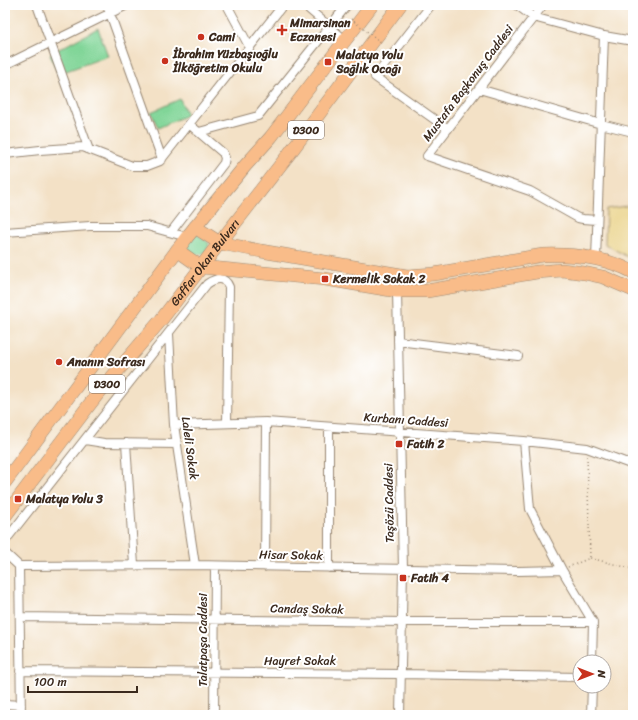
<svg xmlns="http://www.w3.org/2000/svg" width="638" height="720" font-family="Sriracha,sans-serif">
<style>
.green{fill:#81d598;stroke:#5e805b}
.sand{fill:#eeda9e;stroke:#94825e}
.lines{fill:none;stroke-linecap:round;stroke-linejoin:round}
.minor-casing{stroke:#978672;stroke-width:10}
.trunk-casing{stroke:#978672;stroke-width:14}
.path{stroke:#978672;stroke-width:1.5;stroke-dasharray:1 3;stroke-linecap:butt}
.minor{stroke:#fff;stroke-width:8}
.trunk{stroke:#f9bc89;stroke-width:13}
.path-bridge{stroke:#978672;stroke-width:1.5;stroke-dasharray:1 3;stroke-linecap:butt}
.poi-dot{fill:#c8321e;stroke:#fff;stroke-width:1.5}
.labels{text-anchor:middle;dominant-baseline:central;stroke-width:4;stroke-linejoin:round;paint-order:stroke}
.shield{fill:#fff;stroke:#766a62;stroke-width:1}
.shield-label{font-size:11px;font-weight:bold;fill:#3b2a1e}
.poi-label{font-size:12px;font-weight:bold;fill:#3b2a1e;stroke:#fff;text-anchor:start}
.street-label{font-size:12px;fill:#3b2a1e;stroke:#fff}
</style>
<rect width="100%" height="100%" fill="#fff"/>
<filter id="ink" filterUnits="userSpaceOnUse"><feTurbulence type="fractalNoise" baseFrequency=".025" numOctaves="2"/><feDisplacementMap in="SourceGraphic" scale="8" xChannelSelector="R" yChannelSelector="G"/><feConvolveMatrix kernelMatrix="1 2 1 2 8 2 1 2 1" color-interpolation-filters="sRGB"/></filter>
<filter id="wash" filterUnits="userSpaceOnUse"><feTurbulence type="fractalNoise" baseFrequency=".012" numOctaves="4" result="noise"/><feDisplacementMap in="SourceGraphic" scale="16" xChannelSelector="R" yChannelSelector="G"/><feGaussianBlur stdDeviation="0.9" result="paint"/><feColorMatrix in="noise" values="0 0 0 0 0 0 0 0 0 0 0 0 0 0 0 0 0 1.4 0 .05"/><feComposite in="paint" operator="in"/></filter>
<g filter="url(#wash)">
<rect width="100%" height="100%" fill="#f3e1c6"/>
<!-- green -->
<path class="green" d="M98 28 108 56 58 74 50 54Z
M180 99 187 115 158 128 151 112Z
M195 233 209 243C208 257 191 259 187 245Z"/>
<!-- sand -->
<path class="sand" d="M633 205V260L605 244 606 209Z"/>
</g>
<g filter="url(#ink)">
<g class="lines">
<defs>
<path id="minor" d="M37 5 89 150
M107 5 162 159
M227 5 250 48
M304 5 345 40
M431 5 375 77 448 129
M517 5 533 17 604 36 633 41
M543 5 427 156 530 191 578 218 583 219 597 220
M5 65 127 5
M479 89 601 124 633 132
M199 132 258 116 347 5
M5 154 40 150 83 147 132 166H147L160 161 283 5
M5 232 90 226H147L187 237
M171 232 224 163 225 158 223 153 189 124
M596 259 604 36
M397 291 403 569 400 715
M169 334 174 425 195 565
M398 341 518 356
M174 425 266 422 524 441 587 448 633 465
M329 427V568
M85 440 104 443 177 444
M524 441 530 509 562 570 593 622 592 662
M126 443 134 565
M5 541 207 284C216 278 225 276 229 287L227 423
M5 553 19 566 21 715
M19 566 195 565 518 571 562 570
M265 567 266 422
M20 617 402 622H593
M20 671 401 674 580 677
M5 704 21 705
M214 715 215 566
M591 715 592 686"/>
<g id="trunk">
<path d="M195 227 220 243 261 251 407 276 434 274 543 255C574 254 605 257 633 272"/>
<path d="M177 250 201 267 325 279 397 291H427L537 272 562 270 584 273 603 277 633 290"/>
<path d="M5 482 187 237 245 166 271 137 372 5"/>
<path id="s1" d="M5 516 96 396 161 320 187 286 211 254 289 154 400 5"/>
</g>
</defs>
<!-- minor casing -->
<use href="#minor" class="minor-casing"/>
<!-- trunk casing -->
<use href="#trunk" class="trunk-casing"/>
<!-- path -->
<path class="path" d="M587 456 590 558
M568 567 590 558 633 569"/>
<!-- minor -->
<use href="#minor" class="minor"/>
<!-- trunk -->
<use href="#trunk" class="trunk"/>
<!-- path-bridge -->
<path class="path-bridge" d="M351 19 382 43"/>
</g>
</g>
<!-- markers -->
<g class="poi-dot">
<path d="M280 24h4v4h4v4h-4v4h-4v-4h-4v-4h4z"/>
<circle cx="201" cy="37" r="4"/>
<circle cx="165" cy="61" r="4"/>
<rect x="324" y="58" width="8" height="8" rx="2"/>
<rect x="321" y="275" width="8" height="8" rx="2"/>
<circle cx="59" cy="362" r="4"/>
<rect x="395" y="440" width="8" height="8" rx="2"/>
<rect x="14" y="495" width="8" height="8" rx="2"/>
<rect x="399" y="574" width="8" height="8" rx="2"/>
</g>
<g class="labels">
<!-- shield labels -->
<g class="shield">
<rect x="288" y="121" width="36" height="18" rx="3"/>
<rect x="89" y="375" width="36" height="18" rx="3"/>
</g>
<g class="shield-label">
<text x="306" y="130">D300</text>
<text x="107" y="384">D300</text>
</g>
<!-- poi labels -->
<g class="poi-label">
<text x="290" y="23">Mimarsinan<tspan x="290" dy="14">Eczanesi</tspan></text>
<text x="209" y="37">Cami</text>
<text x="173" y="54">İbrahim Yüzbaşıoğlu<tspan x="173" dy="14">İlköğretim Okulu</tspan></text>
<text x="336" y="55">Malatya Yolu<tspan x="336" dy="14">Sağlık Ocağı</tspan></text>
<text x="333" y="279">Kermelik Sokak 2</text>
<text x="67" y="362">Ananın Sofrası</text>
<text x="407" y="444">Fatih 2</text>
<text x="26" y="499">Malatya Yolu 3</text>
<text x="411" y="578">Fatih 4</text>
</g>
<!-- street labels -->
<g class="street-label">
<text transform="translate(468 83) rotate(-53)">Mustafa Başkonuş Caddesi</text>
<text stroke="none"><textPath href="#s1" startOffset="323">Gaffar Okan Bulvarı</textPath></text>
<text transform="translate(406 420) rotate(4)">Kurbanı Caddesi</text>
<text transform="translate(190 448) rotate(82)">Laleli Sokak</text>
<text transform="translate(389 503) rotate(-91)">Taşözü Caddesi</text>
<text transform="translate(291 555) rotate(1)">Hisar Sokak</text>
<text transform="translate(307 609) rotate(1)">Candaş Sokak</text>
<text transform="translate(203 640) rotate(-90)">Talatpaşa Caddesi</text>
<text x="300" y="661">Hayret Sokak</text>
</g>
</g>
<!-- margin -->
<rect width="638" height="720" fill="none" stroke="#fff" stroke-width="20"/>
<!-- north arrow -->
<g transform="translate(592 674) rotate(90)"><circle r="19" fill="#ffffff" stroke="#b1aaa5"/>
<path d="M0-3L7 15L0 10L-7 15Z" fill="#c8321e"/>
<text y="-6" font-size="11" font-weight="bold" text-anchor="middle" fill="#3b2a1e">N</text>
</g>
<!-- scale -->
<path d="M28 686v6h109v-6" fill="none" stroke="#3b2a1e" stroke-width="2"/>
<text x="34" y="686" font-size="12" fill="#3b2a1e" stroke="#ffffff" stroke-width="3" paint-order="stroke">100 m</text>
</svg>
